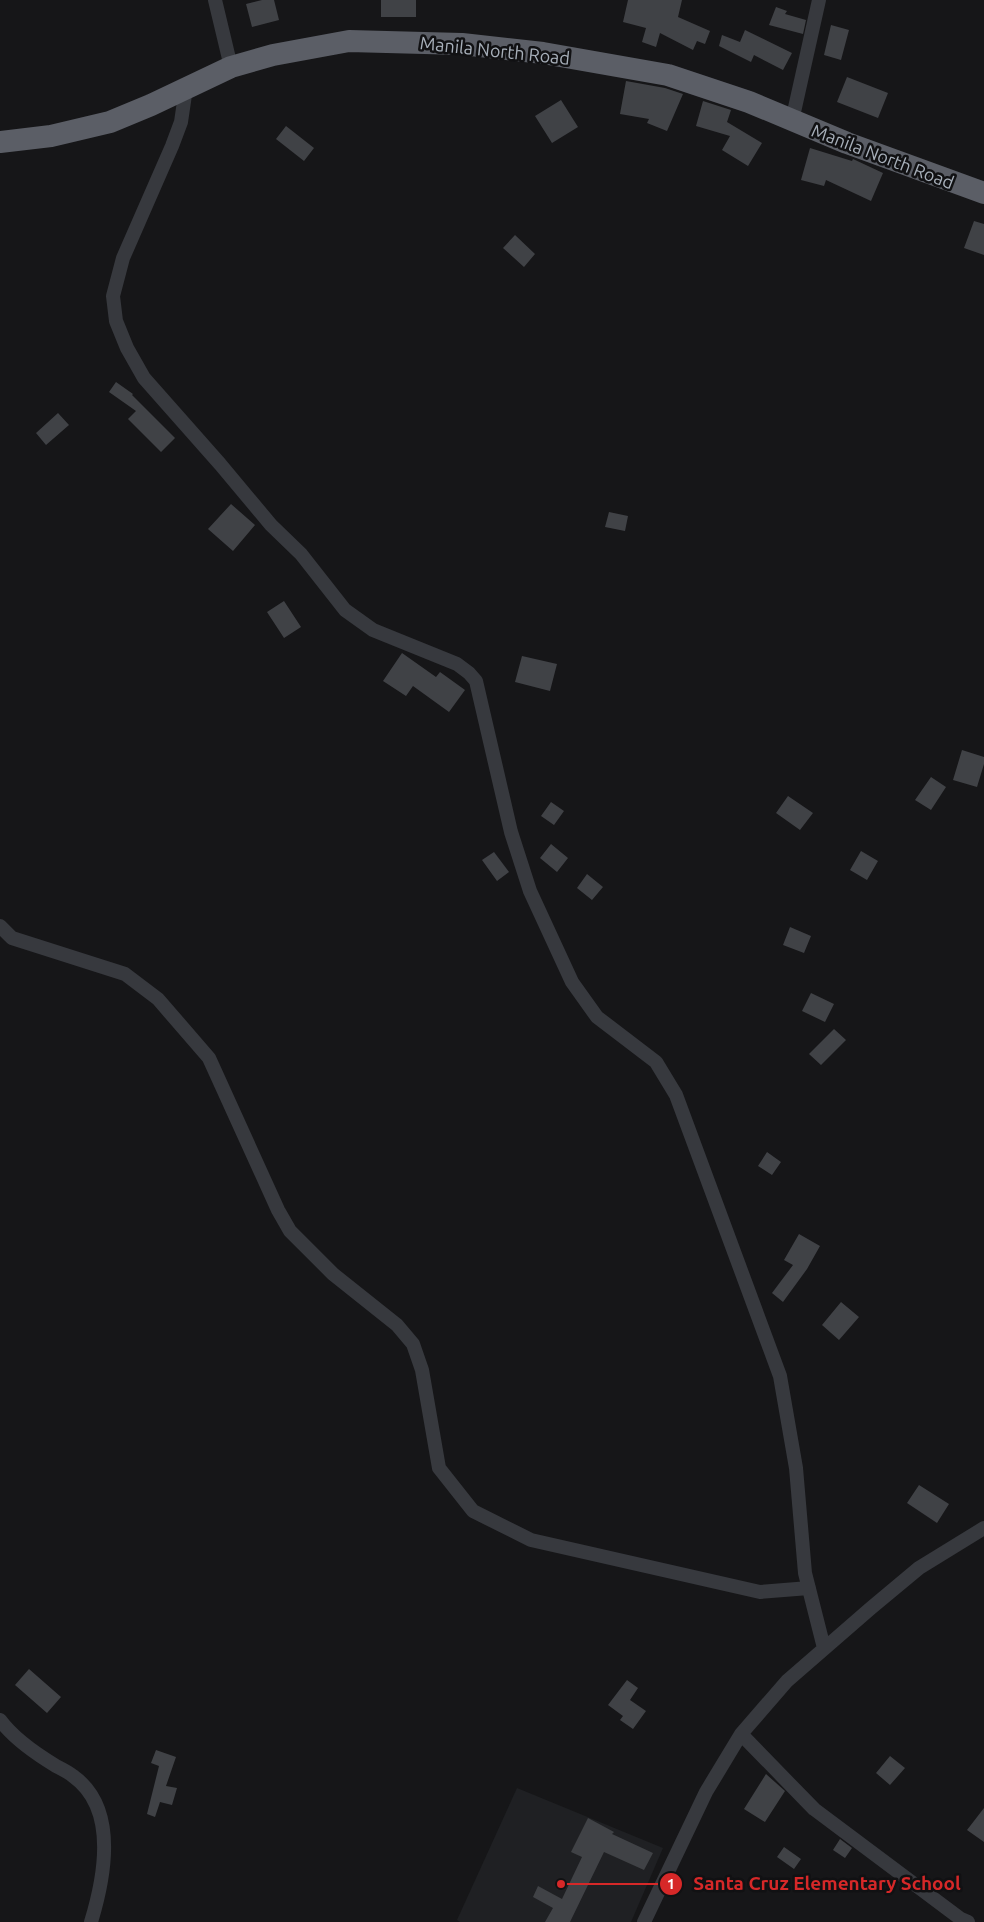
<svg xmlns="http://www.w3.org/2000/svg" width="984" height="1922" font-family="Ubuntu,sans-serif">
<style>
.built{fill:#1f2023}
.building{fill:#404246}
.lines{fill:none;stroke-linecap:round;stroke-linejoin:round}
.minor{stroke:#37393e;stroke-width:14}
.trunk{stroke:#5b5e66;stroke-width:22}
.labels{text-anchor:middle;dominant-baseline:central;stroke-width:5;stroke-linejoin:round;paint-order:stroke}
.street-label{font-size:18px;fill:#a7afb9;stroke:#111113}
.leader{fill:none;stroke:#d62828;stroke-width:2}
.callout-dot{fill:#d62828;stroke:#111113;stroke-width:2}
.mark-label{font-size:15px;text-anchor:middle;font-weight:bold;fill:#fff}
.callout-label{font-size:19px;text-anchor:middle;font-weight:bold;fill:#d62828;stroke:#111113;stroke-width:5;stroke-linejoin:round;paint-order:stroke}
</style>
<rect width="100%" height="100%" fill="#161618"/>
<!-- built -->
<path class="built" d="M517 1788 663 1848 631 1922H460L457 1920Z"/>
<!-- building -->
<path class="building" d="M262 0H274L279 20 252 27 246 4Z
M381 0H416V17H381Z
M628 0H682L678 17 710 31 705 44 697 41 693 50 660 33 656 47 642 42 646 28 623 22Z
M776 7 787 11 785 14 806 20 803 34 769 25Z
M831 25 849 30 841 60 824 55Z
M745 30 792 53 783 70 754 55 751 62 719 46 722 35 740 42Z
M847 77 888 93 878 118 837 102Z
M626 81 665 88 683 94 667 131 647 123 649 119 620 114Z
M561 100 578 127 552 143 535 116Z
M703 101 731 110 727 122 762 143 748 166 722 150 730 136 696 126Z
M286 126 314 148 304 161 276 139Z
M810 148 852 161 853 159 883 173 871 201 826 180 824 186 801 180Z
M974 221 984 224V255L964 248Z
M515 235 535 254 524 267 503 248Z
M116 382 133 394 132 395 175 438 161 452 128 419 136 411 109 392Z
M58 413 69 425 46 445 36 433Z
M231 504 255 525 233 551 208 529Z
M609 512 628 516 625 531 605 527Z
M284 601 301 627 284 638 267 612Z
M402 653 436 677 440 672 465 690 449 712 413 686 406 696 383 681Z
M522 656 557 664 550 691 515 682Z
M962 750 984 757V764L977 787 953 780Z
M931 777 946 787 931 810 915 800Z
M788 796 813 813 800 830 776 813Z
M551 802 564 811 554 825 541 816Z
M551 844 568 858 557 872 540 858Z
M861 851 878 861 867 880 850 870Z
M494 852 509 872 497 881 482 860Z
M587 874 603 887 592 900 577 888Z
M790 927 811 936 804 953 783 945Z
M811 993 834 1004 825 1022 802 1011Z
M834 1029 846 1040 821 1065 809 1054Z
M767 1152 781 1162 772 1175 758 1166Z
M799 1234 820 1246 807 1269 783 1302 772 1293 793 1265 784 1260Z
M841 1302 859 1317 839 1340 822 1325Z
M919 1485 949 1504 937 1523 907 1503Z
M29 1669 61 1697 47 1713 15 1685Z
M627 1680 638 1688 630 1700 646 1711 633 1729 620 1720 623 1716 608 1705Z
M156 1750 176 1757 166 1786 177 1788 172 1805 160 1802 155 1817 147 1814 159 1766 151 1763Z
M890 1756 905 1768 890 1785 876 1773Z
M766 1774 785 1791 765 1822 744 1809Z
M984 1808V1842L967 1830Z
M588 1818 614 1832 612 1834 653 1853 644 1870 604 1852 570 1922H545L553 1908 533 1897 538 1886 562 1899 582 1857 571 1852Z
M840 1839 852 1848 845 1858 833 1850Z
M784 1847 801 1859 794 1869 777 1857Z"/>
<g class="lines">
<!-- minor -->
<path class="minor" d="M215 0 231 67
M186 88 181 122 172 146 123 258 113 296 116 321 127 348 144 378 220 464 271 525 301 554 345 610 373 630 457 664 469 673 476 681 511 832 530 891 572 982 597 1017 656 1062 676 1095 780 1376 796 1468 805 1573 824 1648
M792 121 819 0
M0 926 12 938 125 974 158 999 209 1058 278 1210 290 1231 333 1274 397 1325 413 1344 422 1370 439 1468 473 1511 531 1540 760 1592 809 1588
M0 1720C14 1739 36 1754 56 1766 62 1769 68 1772 73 1776 118 1808 105 1876 91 1922
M741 1734 814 1809 961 1919 968 1922
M644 1922 706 1792 741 1734 787 1681 871 1608 919 1568 984 1528"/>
<!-- trunk -->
<path class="trunk" d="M0 142 51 136 110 122 151 105 231 67 273 55 349 41 462 44 543 53 668 75 749 102 847 143 984 193"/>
</g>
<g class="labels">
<!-- street labels -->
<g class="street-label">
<text transform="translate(495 50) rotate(6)">Manila North Road</text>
<text transform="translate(883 156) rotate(21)">Manila North Road</text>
</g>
</g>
<!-- callouts -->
<path class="leader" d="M561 1884L671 1884"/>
<g class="callout-dot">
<circle cx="561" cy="1884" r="5"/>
<circle cx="671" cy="1884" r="12"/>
</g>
<g class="mark-label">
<text x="671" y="1889">1</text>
</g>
<g class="callout-label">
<text x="827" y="1890">Santa Cruz Elementary School</text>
</g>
</svg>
